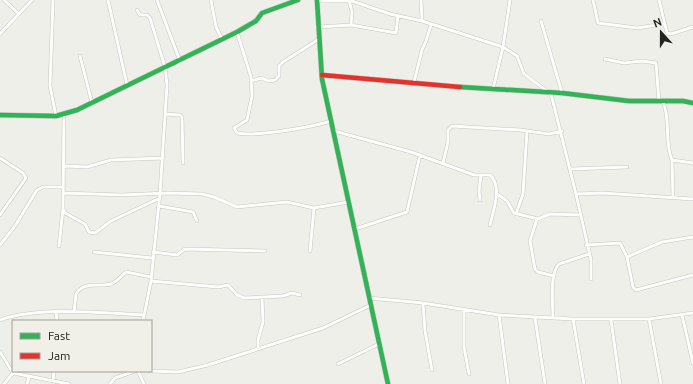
<svg xmlns="http://www.w3.org/2000/svg" width="693" height="384" font-family="Ubuntu,sans-serif">
<style>
.lines{fill:none;stroke-linecap:round;stroke-linejoin:round}
.street-casing{stroke:#c5c5c1;stroke-width:4}
.fast-casing{stroke:#c5c5c1;stroke-width:5.5}
.jam-casing{stroke:#c5c5c1;stroke-width:5.5}
.street{stroke:#fdfdfc;stroke-width:3}
.fast{stroke:#30b455;stroke-width:4.5}
.jam{stroke:#e5322d;stroke-width:4.5}
</style>
<rect width="100%" height="100%" fill="#efefea"/>
<g class="lines">
<defs>
<path id="street" d="M4 0 19 14
M53 0 50 86 56 116
M108 0 127 85
M157 0 180 61
M211 0 216 27 222 39
M349 0 352 12 351 25
M421 0 422 21
M593 0 598 23 637 28 664 24
M659 0 667 33 671 34 693 27
M317 1H352L390 14 422 21 503 47 517 56 524 74 551 94 576 194
M137 10 140 15H147L150 18 165 67 167 85 160 193 151 281 143 321
M541 21 562 93
M318 27 351 25 396 33 398 16
M237 32 251 77 252 96 247 120 234 128 237 133C256 137 312 127 331 121
M0 34 32 0
M80 56 92 103
M605 59 624 63 642 61 656 63 659 102
M251 81 261 78 269 81 275 80 279 76V66L283 62 319 39
M414 82 422 50 426 41 431 25
M493 89 503 47 510 0
M663 102C671 120 664 142 672 160L693 163
M166 114 180 115 182 117 183 163
M334 131 411 152 474 175H490C503 186 493 211 490 225
M0 158 23 173 26 178 0 215
M672 160 673 198
M443 163 448 142V130L452 126 520 130 549 134 562 131
M65 166 87 167 111 160 163 158
M570 169 627 167
M63 193 122 195 168 193 202 194 214 197 237 207 287 202 314 208
M496 193 507 201 514 213 538 219 550 214 580 215
M480 200 479 191 481 175
M159 206 193 212 197 221
M63 209 65 213 85 224 89 232 95 233 111 221 160 198
M516 214 523 194 527 131
M537 219 530 241 535 269 538 272 554 276
M355 229 407 212 420 155
M693 237 662 242 627 257 633 287 636 290 693 275
M0 245 15 226 37 190 43 187H63
M586 245 620 243 627 257
M59 246 63 209 64 114
M310 251 314 208 349 202
M94 252 152 258
M153 252 177 255 185 249 265 251
M591 279V260L576 194 602 193 693 199
M151 281 218 287 228 285 237 295 244 298 283 296 292 293 300 295
M369 298 423 303 499 315 508 384
M423 303 425 331 432 370
M464 310V347L469 374
M56 312 57 321
M74 312 76 294C83 281 100 287 111 284 118 281 121 276 126 272L151 277
M499 315 573 319 584 384
M682 315 693 363
M535 318 545 384
M553 318C553 305 549 274 559 264L589 254
M573 319H649L693 313
M649 319 661 384
M0 320C39 306 103 313 144 315
M611 320 620 384
M258 349V340L263 322 262 297
M0 352 13 373 69 384
M338 364 379 344
M138 371 144 384
M151 371 178 372 208 365 323 328 371 305
M53 381 54 371
M4 384 13 373
M27 384 29 377
M110 384 115 378 135 371"/>
<path id="fast" d="M317 0 322 79 388 384
M460 87 562 93 629 101H683L693 103
M0 115 56 116 77 110 237 32 256 21 262 13 298 0"/>
<path id="jam" d="M322 75 460 87"/>
</defs>
<!-- street casing -->
<use href="#street" class="street-casing"/>
<!-- fast casing -->
<use href="#fast" class="fast-casing"/>
<!-- jam casing -->
<use href="#jam" class="jam-casing"/>
<!-- street -->
<use href="#street" class="street"/>
<!-- fast -->
<use href="#fast" class="fast"/>
<!-- jam -->
<use href="#jam" class="jam"/>
</g>
<!-- legend -->
<rect x="12" y="320" width="140" height="52" fill="#f1f0e8" stroke="#9f9e98"/>
<rect x="20" y="333" width="20" height="6" fill="#30b455" stroke="#9f9e98"/>
<text x="48" y="340" font-size="12" fill="#232320">Fast</text>
<rect x="20" y="353" width="20" height="6" fill="#e5322d" stroke="#9f9e98"/>
<text x="48" y="360" font-size="12" fill="#232320">Jam</text>
<!-- north arrow -->
<g transform="translate(661 32) rotate(339)" stroke="#f1f0e8" stroke-width="3" paint-order="stroke">
<path d="M0-3L7 15L0 10L-7 15Z" fill="#232320"/>
<text y="-6" font-size="11" font-weight="bold" text-anchor="middle" fill="#232320">N</text>
</g>
</svg>
